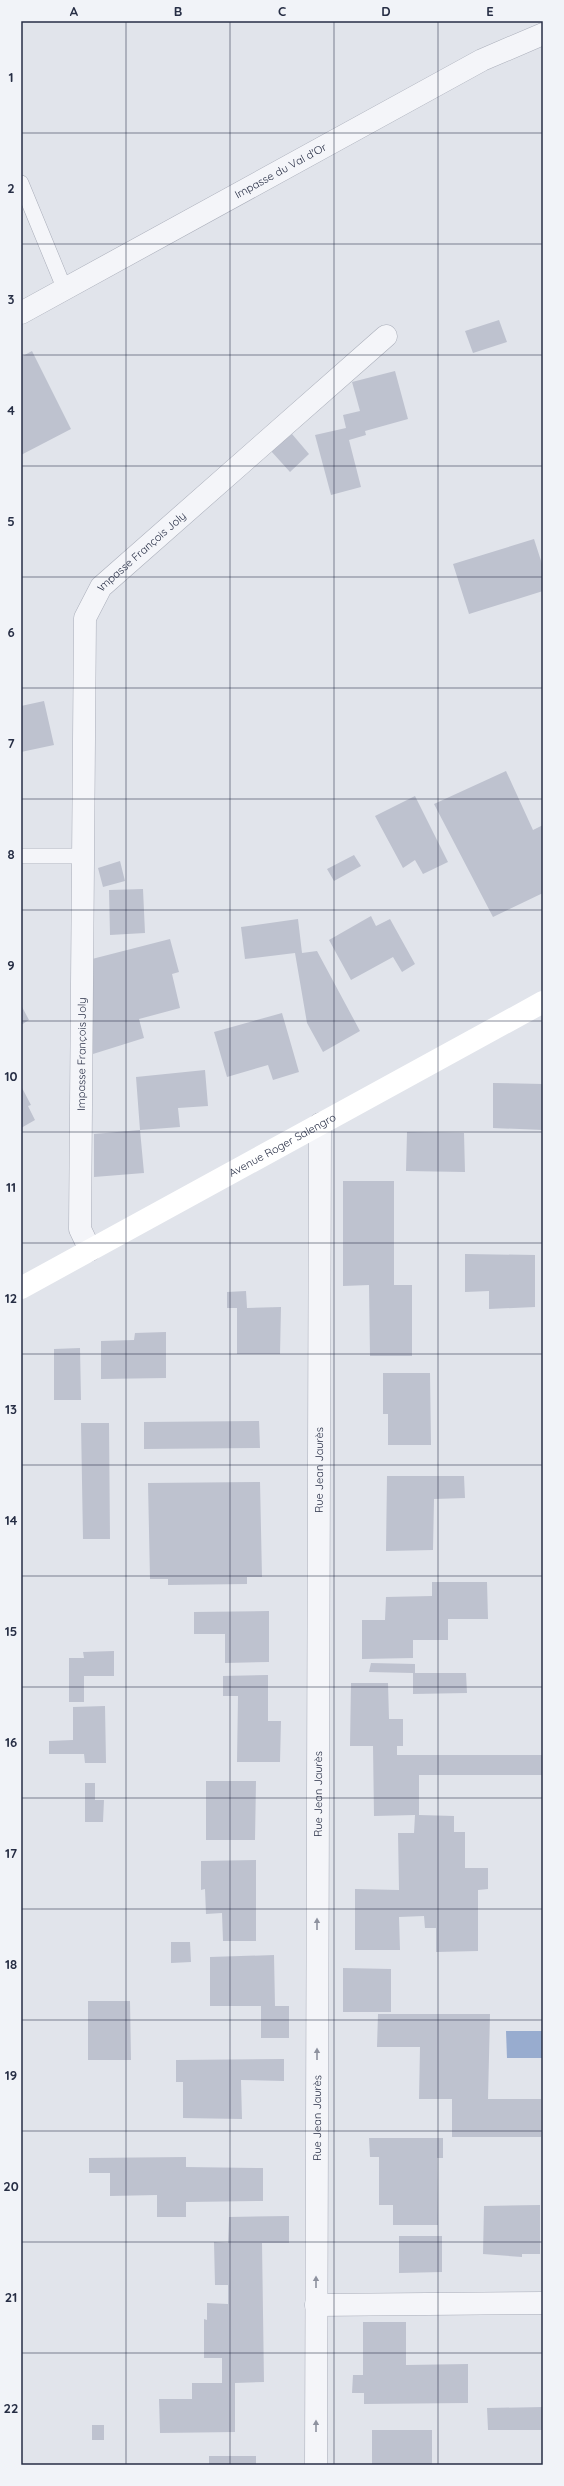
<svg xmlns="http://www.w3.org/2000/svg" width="564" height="2486" font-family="Quicksand,sans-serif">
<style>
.water{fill:#98accf}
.building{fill:#bec2cf}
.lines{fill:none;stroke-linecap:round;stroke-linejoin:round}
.lane-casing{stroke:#a9adb9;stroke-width:16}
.street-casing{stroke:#a9adb9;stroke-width:23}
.lane{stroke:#f4f5f9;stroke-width:15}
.street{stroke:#f4f5f9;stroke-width:22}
.secondary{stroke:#fff;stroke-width:22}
.oneway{fill:#8e929f}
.grid{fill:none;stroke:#272e45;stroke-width:1;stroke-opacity:0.55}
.labels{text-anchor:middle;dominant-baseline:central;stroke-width:3.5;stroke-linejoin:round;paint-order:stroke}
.street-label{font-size:11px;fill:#272e45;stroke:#f1f3f8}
.neatline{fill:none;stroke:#272e45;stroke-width:1.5}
.grid-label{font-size:13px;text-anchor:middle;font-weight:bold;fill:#272e45}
</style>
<rect width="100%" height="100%" fill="#e1e4eb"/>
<!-- water -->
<path class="water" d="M506 2031H543V2058H507Z"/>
<!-- building -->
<path class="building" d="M499 320 507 342 473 353 465 331Z
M32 351 71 429 21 455V357Z
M395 371 408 419 365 431 366 435 349 440 361 487 331 495 315 435 346 428 343 415 360 411 352 382Z
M292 434 309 454 290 472 271 451Z
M534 539 543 567V591L469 614 453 564Z
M44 701 54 745 21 752V706Z
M506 771 533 830 543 825V893L493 917 434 804Z
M415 796 448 862 423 874 415 860 403 868 375 816Z
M354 855 361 866 334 881 327 869Z
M120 861 125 881 103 887 98 868Z
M143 889 145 933 110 935 109 890Z
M371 916 376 926 390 919 415 964 402 972 393 957 351 980 329 940Z
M298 919 302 953 317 951 360 1031 323 1052 307 1023 295 953 245 959 241 927Z
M170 939 179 972 172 974 180 1008 139 1019 144 1038 93 1054 92 959Z
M21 1005 29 1020 21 1025Z
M282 1013 299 1072 273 1080 268 1065 227 1077 214 1032Z
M205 1070 208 1106 178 1108 180 1127 140 1130 136 1077Z
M493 1083 543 1084V1130L493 1128Z
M21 1086 31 1105 28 1106 35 1120 21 1128Z
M140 1130 144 1173 94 1177V1134Z
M407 1132 464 1133 465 1172 406 1171Z
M343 1181H394V1285H412V1356H370L369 1285 343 1286Z
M465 1254 535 1255V1307L489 1309V1291L465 1292Z
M246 1291 247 1308 281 1307 280 1354H237V1308H227V1292Z
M166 1332V1378L101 1379V1341L134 1340 135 1333Z
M80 1348 81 1400H54V1349Z
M383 1373H430L431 1445H388V1414H383Z
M259 1421 260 1448 144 1449V1422Z
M81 1423H109L110 1539H83Z
M387 1476H464L465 1498 434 1499 433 1550 386 1551Z
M260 1482 262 1577H247V1584L168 1585V1579H150L148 1483Z
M432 1582H487L488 1619H448V1640H413V1658L362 1659V1620H385L386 1597 432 1596Z
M269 1611V1662L225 1663V1634H194V1612Z
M114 1651V1676H84V1702H69V1658H84L83 1652Z
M371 1663 415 1664V1673H466L467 1693 413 1694V1673L369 1672Z
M268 1675V1721H281L280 1762H237L238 1696H223V1676Z
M351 1683H388L389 1719H403V1746H397V1755H543V1775H419V1815L454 1816V1832H465V1868H488V1889L478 1890V1951L436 1952V1928H425L424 1916 399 1917 400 1950H355V1889L399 1890 398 1833H414L415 1815 374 1816 373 1746H350Z
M105 1706 106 1763H85L84 1754H49V1741L73 1740V1707Z
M206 1781H256L255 1840H206Z
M85 1783H95V1800H104L103 1822H85Z
M256 1860V1941H223L222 1913 206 1914 205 1889 201 1890V1861Z
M171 1942H190L191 1962 171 1963Z
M274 1955 275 2006H289V2038H261V2006H210V1957Z
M343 1968 391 1969V2012H343Z
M88 2001H130L131 2060H88Z
M378 2014H490L488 2099H541V2137H452V2099H419L420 2047H377Z
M284 2059V2081L241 2080 242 2119 183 2118V2082H176V2060Z
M369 2138H443V2158H437L438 2225H393V2205H379V2157H370Z
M186 2157V2167L263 2168V2201L186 2202V2217H157V2195L110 2196V2173H89V2158Z
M540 2205V2254H522V2257L483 2254 484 2206Z
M289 2216V2243H262L264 2382 235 2383V2432L160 2433 159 2399H192V2383H222V2358H204V2319L207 2320V2303L228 2304V2285H215L214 2242 228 2243 229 2217Z
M399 2236H442V2272L399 2273Z
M363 2322H406V2365L468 2364V2403L364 2404V2393H352L353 2375H363Z
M543 2407V2430H488L487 2408Z
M92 2425H104V2440H92Z
M372 2430H432V2465H372Z
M209 2456H256V2465H209Z"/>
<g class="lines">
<defs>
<path id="lane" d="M21 183 65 290
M21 856H82"/>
<g id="street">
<path id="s1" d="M21 313 482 60 543 34"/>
<path id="s2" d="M90 1250 80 1229 85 618 101 587 386 336"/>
<path d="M316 2305 543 2303"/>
<path id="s3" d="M316 2465 320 1124"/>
</g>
</defs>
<!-- lane casing -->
<use href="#lane" class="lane-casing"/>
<!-- street casing -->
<use href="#street" class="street-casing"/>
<!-- lane -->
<use href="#lane" class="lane"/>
<!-- street -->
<use href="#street" class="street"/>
<!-- secondary -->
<path class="secondary" id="s4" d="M21 1288 543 1002"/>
</g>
<!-- one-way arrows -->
<defs><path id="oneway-solid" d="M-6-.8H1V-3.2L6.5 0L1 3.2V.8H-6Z"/></defs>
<g class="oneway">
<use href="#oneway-solid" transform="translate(317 1924) rotate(-90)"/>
<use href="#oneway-solid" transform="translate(317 2054) rotate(-90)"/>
<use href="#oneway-solid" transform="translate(316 2282) rotate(-90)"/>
<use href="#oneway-solid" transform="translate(316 2426) rotate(-90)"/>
</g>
<!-- grid -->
<path class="grid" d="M126 21V2465M230 21V2465M334 21V2465M438 21V2465M21 133H543M21 244H543M21 355H543M21 466H543M21 577H543M21 688H543M21 799H543M21 910H543M21 1021H543M21 1132H543M21 1243H543M21 1354H543M21 1465H543M21 1576H543M21 1687H543M21 1798H543M21 1909H543M21 2020H543M21 2131H543M21 2242H543M21 2353H543"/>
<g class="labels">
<!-- street labels -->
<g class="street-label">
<text stroke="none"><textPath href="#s1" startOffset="296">Impasse du Val d'Or</textPath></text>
<text stroke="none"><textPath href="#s2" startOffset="723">Impasse François Joly</textPath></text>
<text stroke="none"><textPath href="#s2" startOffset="198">Impasse François Joly</textPath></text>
<text stroke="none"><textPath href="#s4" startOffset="298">Avenue Roger Salengro</textPath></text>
<text stroke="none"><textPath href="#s3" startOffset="995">Rue Jean Jaurès</textPath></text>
<text stroke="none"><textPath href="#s3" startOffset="671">Rue Jean Jaurès</textPath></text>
<text stroke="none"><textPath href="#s3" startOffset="347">Rue Jean Jaurès</textPath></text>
</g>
</g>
<!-- border -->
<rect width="564" height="2486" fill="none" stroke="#f1f3f8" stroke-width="44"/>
<rect x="22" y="22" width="520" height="2442" class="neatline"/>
<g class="grid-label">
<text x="74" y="16">A</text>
<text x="178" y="16">B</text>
<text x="282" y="16">C</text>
<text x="386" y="16">D</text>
<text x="490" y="16">E</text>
<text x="11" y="82">1</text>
<text x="11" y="193">2</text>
<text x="11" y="304">3</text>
<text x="11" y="415">4</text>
<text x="11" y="526">5</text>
<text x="11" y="637">6</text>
<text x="11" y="748">7</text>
<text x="11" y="859">8</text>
<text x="11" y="970">9</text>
<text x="11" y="1081">10</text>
<text x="11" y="1192">11</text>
<text x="11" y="1303">12</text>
<text x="11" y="1414">13</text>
<text x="11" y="1525">14</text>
<text x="11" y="1636">15</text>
<text x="11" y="1747">16</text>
<text x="11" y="1858">17</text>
<text x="11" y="1969">18</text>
<text x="11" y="2080">19</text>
<text x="11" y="2191">20</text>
<text x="11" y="2302">21</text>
<text x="11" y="2413">22</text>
</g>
</svg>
